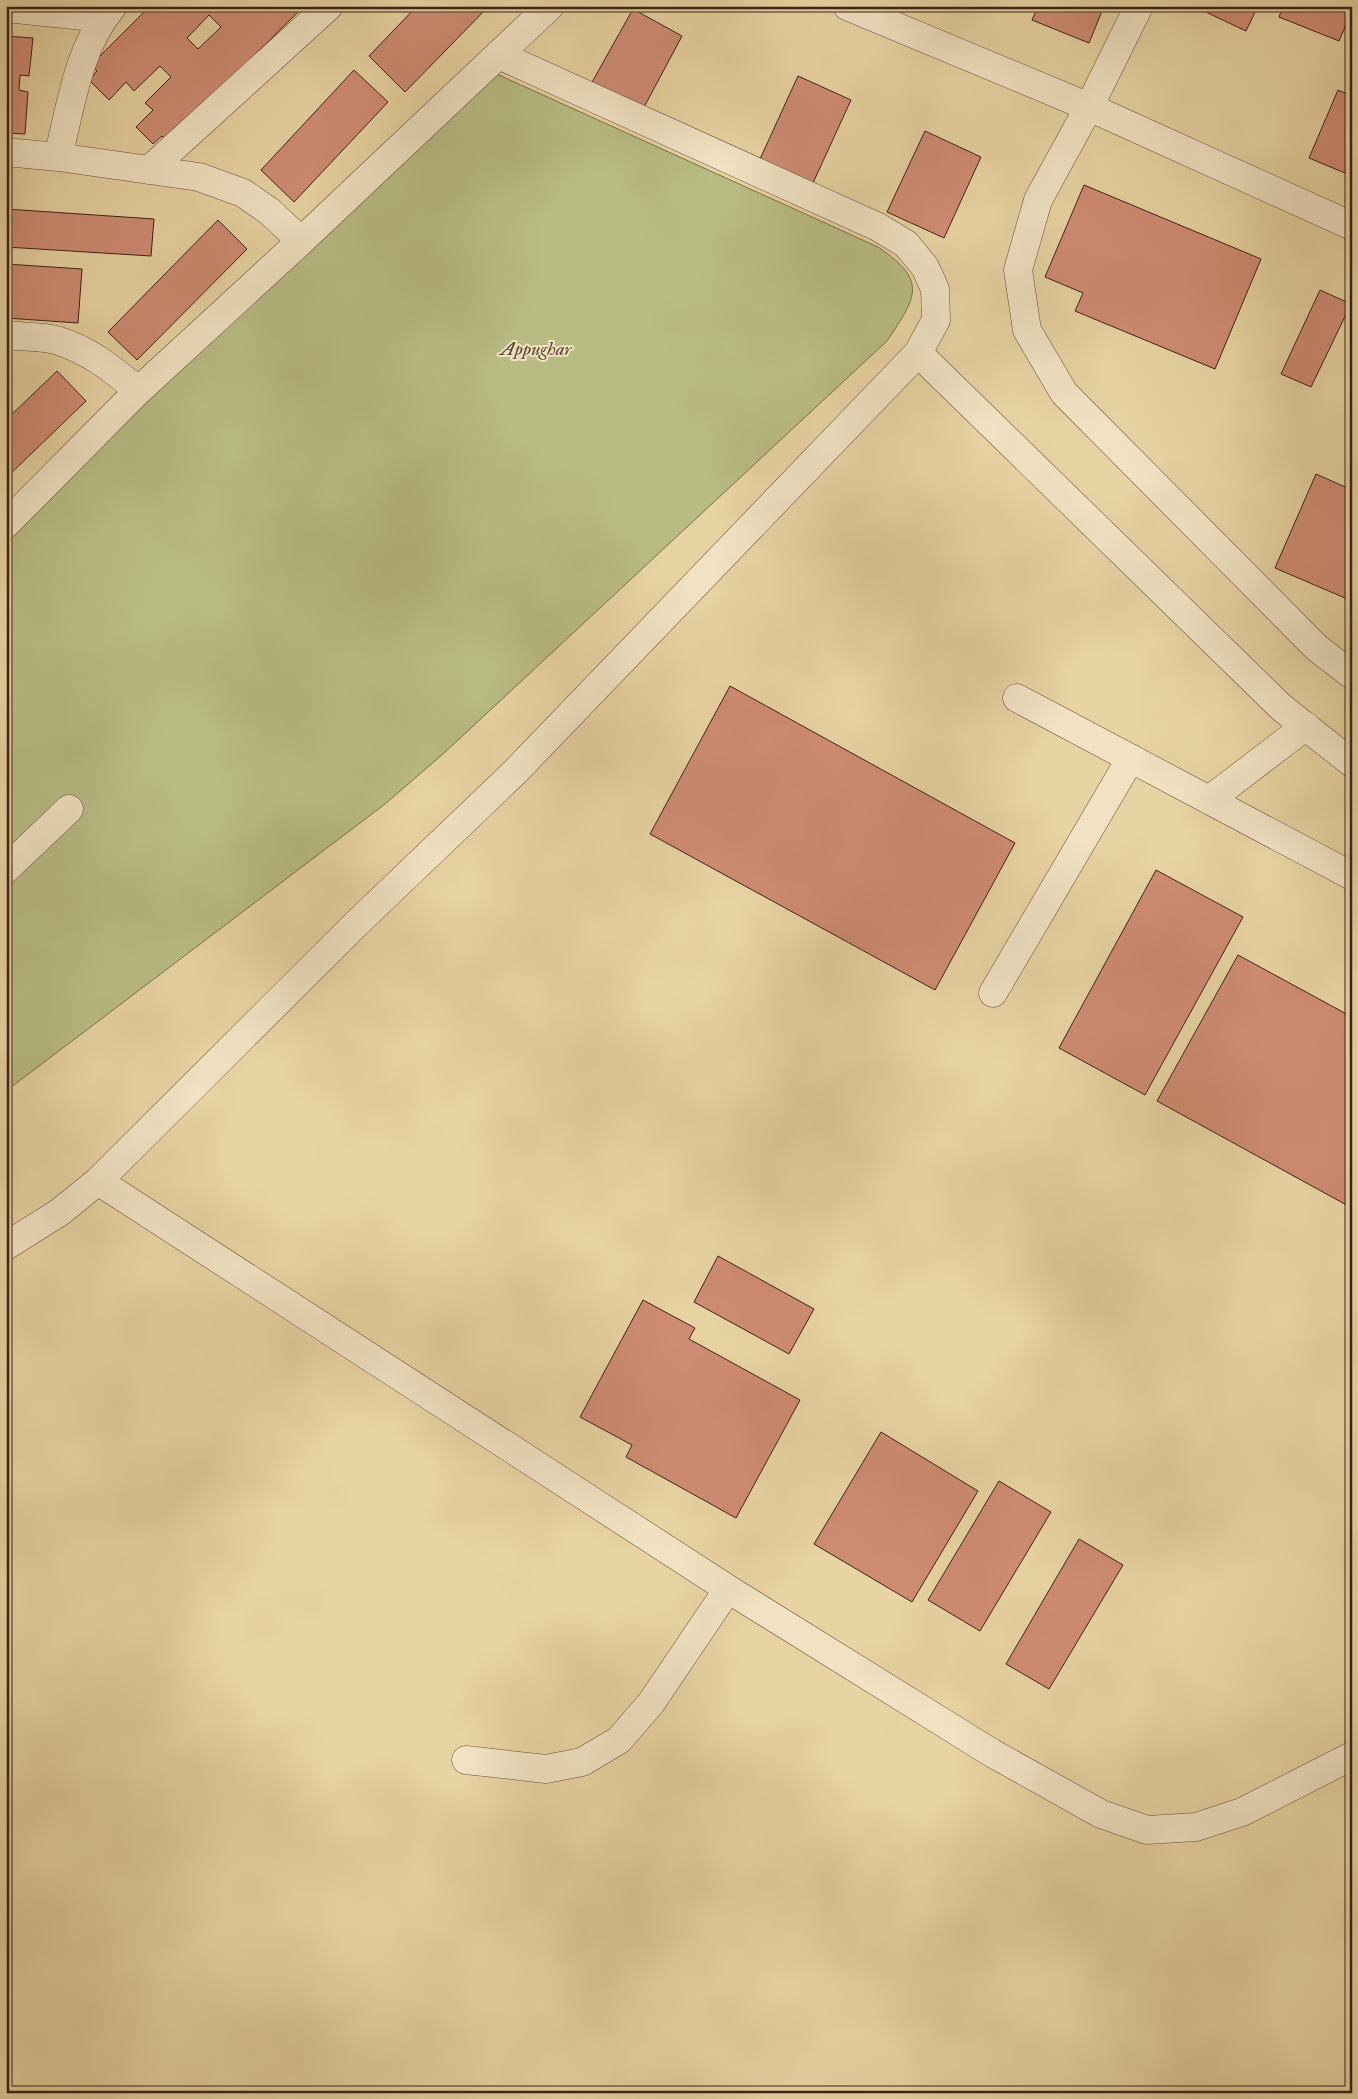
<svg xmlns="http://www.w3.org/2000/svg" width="1358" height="2099" font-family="'IM FELL Double Pica',serif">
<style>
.green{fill:#b8bc83;stroke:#7a6f4e}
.building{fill:#cf8c74;stroke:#3b2219;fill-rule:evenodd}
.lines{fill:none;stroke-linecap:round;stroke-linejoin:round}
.minor-casing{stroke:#664e3b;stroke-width:29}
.minor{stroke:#f0e2c3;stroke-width:28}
.labels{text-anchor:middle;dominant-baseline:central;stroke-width:4;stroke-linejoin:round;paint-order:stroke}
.park-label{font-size:19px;font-style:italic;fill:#5a4834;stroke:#f0e2c3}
</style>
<rect width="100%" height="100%" fill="#e8d3a2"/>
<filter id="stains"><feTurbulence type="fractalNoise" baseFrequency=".004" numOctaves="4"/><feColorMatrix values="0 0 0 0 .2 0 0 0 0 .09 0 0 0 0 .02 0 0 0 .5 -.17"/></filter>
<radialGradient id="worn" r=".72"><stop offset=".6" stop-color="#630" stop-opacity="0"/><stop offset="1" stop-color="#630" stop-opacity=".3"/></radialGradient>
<!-- green -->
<path class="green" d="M490 71 878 247C928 281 917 296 887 341L443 754 385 804 6 1091V534Z"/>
<!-- building -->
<path class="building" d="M150 6H304L167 142 162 136 153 144 136 127 153 110 145 103 171 77 160 66 134 91 126 82 109 100 89 80 97 71 91 65ZM209 15 221 27 198 49 187 38Z
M417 6 488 7 405 92 369 56Z
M1038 6H1104L1089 43 1032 20Z
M1193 6H1258L1246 31Z
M1283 6H1352V11L1339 41 1279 17Z
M633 9 682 36 642 111 591 84Z
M6 36 33 38 29 76 20 75 19 90 28 92 25 134 6 133Z
M354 70 388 102 294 202 261 170Z
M798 76 851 100 813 183 760 159Z
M1338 90 1352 96V176L1309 158Z
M925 131 981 157 944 238 887 212Z
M1084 185 1261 259 1215 369 1075 311 1083 293 1045 277Z
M6 209 154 219 151 256 6 247Z
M218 220 247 249 137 360 108 332Z
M6 264 82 269 78 323 6 318Z
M1320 290 1351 304 1311 387 1281 374Z
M57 371 86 401 6 478V420Z
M1316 474 1352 490V601L1275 568Z
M730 686 1015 843 935 990 650 834Z
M1156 870 1243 917 1145 1095 1059 1048Z
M1238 955 1352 1017V1208L1157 1101Z
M718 1256 814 1309 789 1354 694 1302Z
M643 1300 695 1328 689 1339 800 1400 736 1518 626 1457 632 1445 580 1417Z
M881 1432 978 1491 912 1602 814 1544Z
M999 1481 1051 1512 980 1631 928 1600Z
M1079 1539 1123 1565 1049 1689 1006 1664Z"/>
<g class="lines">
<defs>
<path id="minor" d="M847 6 1089 107 1352 226
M1139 6 1089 107 1038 200 1018 270 1027 330 1064 393 1317 648 1352 675
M6 8 103 18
M6 152 58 157 199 177 243 193 269 211 301 241
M58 157C71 106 78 47 113 6
M149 170 329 6
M6 335C22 337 41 336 56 340 89 350 113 369 138 391
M918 353 1282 708 1352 763
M6 524 138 391 301 241 550 6
M1017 698 1352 876
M1209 800 1306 726
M6 869 69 809
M993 993 1131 758
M98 1181 728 1589 992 1753 1101 1814 1147 1830 1196 1827 1242 1812 1352 1756
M6 1246 60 1212 98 1181 355 925 515 772 918 353 936 320 935 289 925 267 906 244 878 227 499 55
M466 1760 546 1769 582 1762 619 1740 651 1703 728 1589"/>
</defs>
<!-- minor casing -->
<use href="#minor" class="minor-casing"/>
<!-- minor -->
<use href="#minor" class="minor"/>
</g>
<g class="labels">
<!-- park labels -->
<g class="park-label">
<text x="536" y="349">Appughar</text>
</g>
</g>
<!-- margin -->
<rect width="1358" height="2099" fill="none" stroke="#e8d3a2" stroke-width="25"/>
<rect x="8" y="8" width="1343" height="2084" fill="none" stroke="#3b2219" stroke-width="2.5"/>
<rect x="12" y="12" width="1333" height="2074" fill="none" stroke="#3b2219"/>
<rect width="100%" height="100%" filter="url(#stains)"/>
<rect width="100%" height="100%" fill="url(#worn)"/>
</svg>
